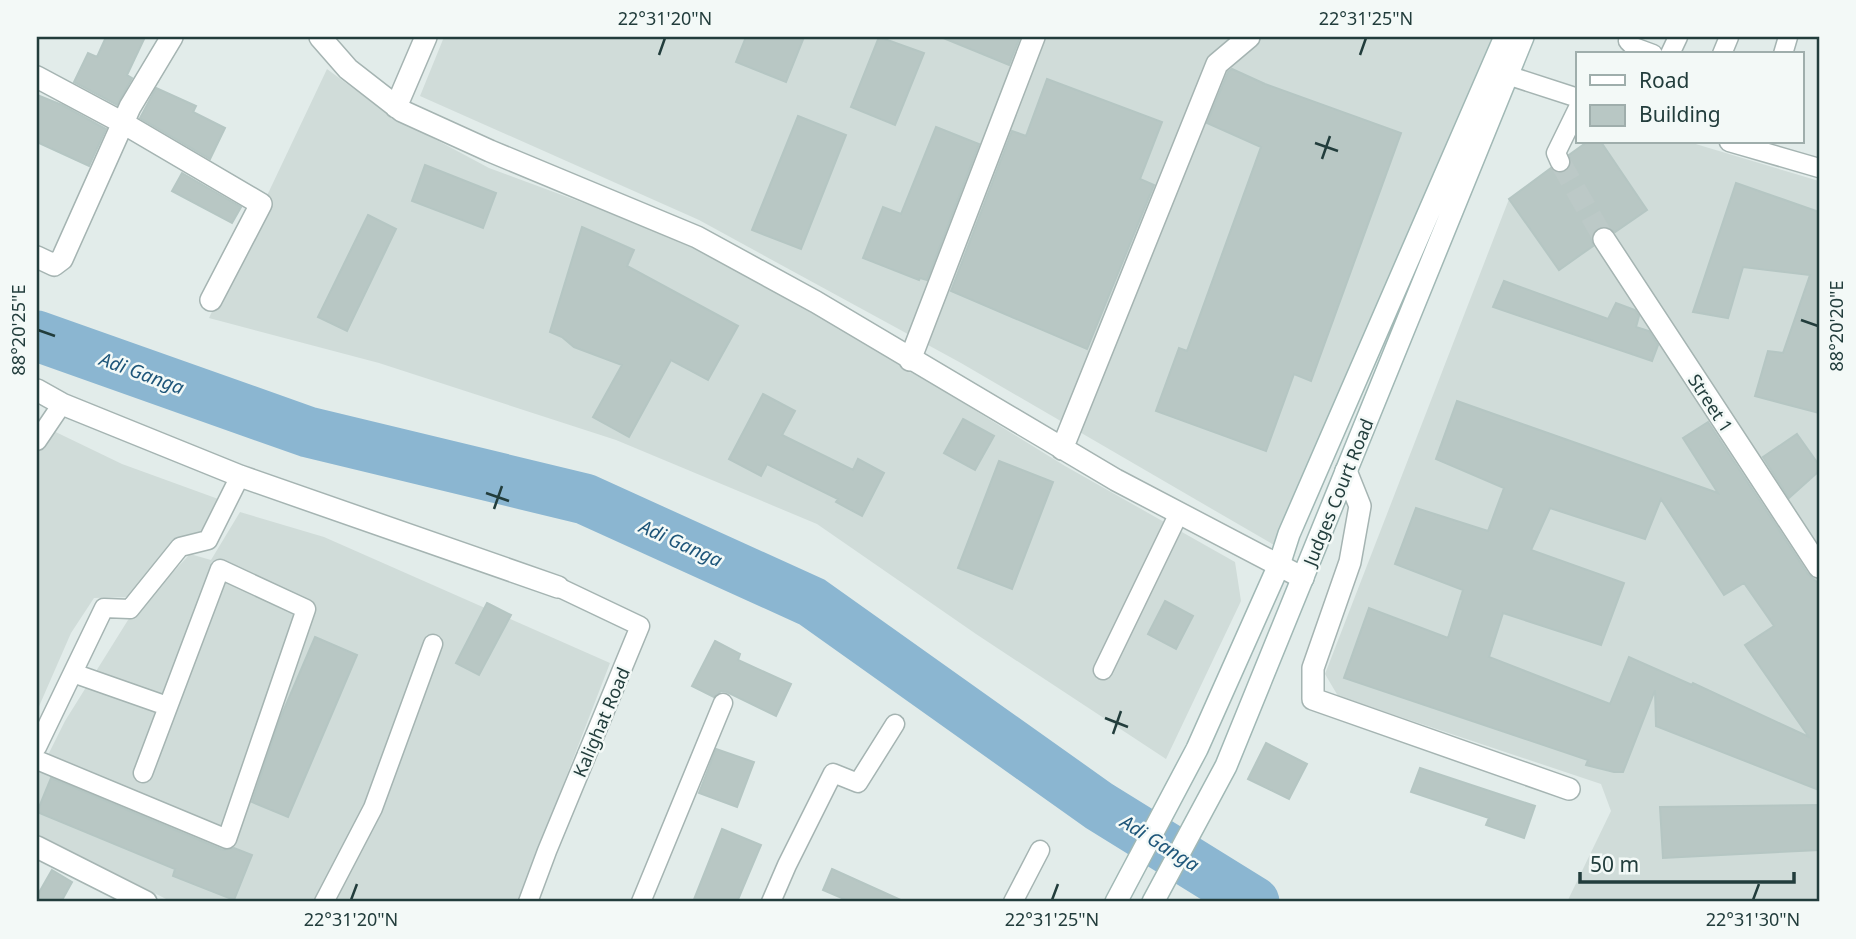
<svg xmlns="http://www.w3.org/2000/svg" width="1856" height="939" font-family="'Noto Sans',sans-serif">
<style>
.built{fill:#d0dcd9}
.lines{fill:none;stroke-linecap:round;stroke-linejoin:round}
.river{stroke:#8bb6d1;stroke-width:51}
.building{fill:#b8c7c4;stroke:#b5c6c3;stroke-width:2;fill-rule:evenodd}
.street-tunnel{stroke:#bcc9c7;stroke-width:21;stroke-dasharray:21 10;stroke-linecap:butt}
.lane-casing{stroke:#a5b4b2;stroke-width:21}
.street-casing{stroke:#a5b4b2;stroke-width:24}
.secondary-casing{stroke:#a1b8b5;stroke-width:24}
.lane{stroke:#fff;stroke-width:18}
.street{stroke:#fff;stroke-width:21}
.secondary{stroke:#fff;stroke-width:21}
.ticks{fill:none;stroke:#223d3c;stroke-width:2.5}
.labels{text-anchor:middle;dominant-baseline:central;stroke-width:5;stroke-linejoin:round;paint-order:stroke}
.street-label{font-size:18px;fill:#223d3c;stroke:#f3f9f7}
.water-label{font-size:19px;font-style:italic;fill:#1d5579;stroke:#f3f9f7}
.neatline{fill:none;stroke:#223d3c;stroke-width:2.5}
.ticks-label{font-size:18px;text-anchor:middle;fill:#223d3c}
</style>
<rect width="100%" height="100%" fill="#e2ecea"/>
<!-- built -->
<path class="built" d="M444 37H1499L1313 481 1274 545 961 363 699 220 420 96Z
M327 69 388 114 489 168 694 244 902 365 1065 466 1235 562 1241 601 1166 759 976 634 817 524 616 440 379 363 209 318Z
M1587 142H1689L1819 181V902H1567L1611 811 1601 784 1338 696 1325 674 1509 199Z
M37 423 122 464 221 500 207 533 173 542 130 597 94 598 71 633 37 711Z
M240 512 324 537 610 663 518 902H172L37 834V777L65 721 128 620 190 554 211 560Z"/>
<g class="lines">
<!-- river -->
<path class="river" d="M37 336 308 432 585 499 812 602 1099 806 1254 902"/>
</g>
<!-- building -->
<path class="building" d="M106 37H145L127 75 132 78 117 105 74 82 88 53 97 57Z
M746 37H804L786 82 736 62Z
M879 37 924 53 895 125 851 107Z
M941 37H1020L1009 65Z
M1232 69 1265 84 1401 133 1311 381 1294 374 1266 451 1156 411 1179 348 1187 351 1261 147 1207 123 1228 72Z
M1047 79 1162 122 1140 179 1154 185 1087 349 951 291 1012 131 1026 136Z
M156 88 196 106 193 112 225 128 210 159 140 118Z
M37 95 62 105 106 129 89 166 37 142Z
M798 116 846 135 801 249 752 230Z
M936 127 979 144 927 280 920 278 919 280 863 258 883 207 901 214Z
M1587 142H1601L1647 210 1615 232 1604 226 1596 228 1591 239 1593 246 1559 270 1509 199 1551 168 1558 173 1565 172 1571 164 1569 155Z
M425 165 496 193 483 228 412 201Z
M182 173 241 207 232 223 172 191Z
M1736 183 1819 212V413L1755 396 1768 351 1783 353 1810 275 1743 267 1728 318 1693 312Z
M368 215 396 229 347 331 318 317Z
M582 227 634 250 627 266 738 326 708 380 671 360 629 437 593 417 622 365 574 347 562 337 550 332Z
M1504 281 1608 319 1616 303 1635 310 1639 316 1636 327 1649 331 1658 345 1652 361 1493 307Z
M763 394 795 411 782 435 853 470 858 459 884 473 862 516 836 502 838 499 767 464 761 476 729 459Z
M1457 401 1718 493 1683 438 1708 422 1808 574 1819 584V790L1656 726 1655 690 1623 772H1614L1586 765 1588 760 1344 678 1369 608 1448 638 1463 590 1395 564 1416 508 1488 531 1504 488 1436 459ZM1661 499 1724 595 1744 583 1774 626 1745 645 1809 737 1693 683 1692 685 1629 657 1610 704 1489 657 1503 613 1601 645 1624 583 1531 550 1550 508 1645 539Z
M963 419 994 436 975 470 944 453Z
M1797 434 1819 465V471L1789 498 1763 457Z
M999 461 1053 482 1012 589 958 568Z
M1165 601 1193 616 1176 649 1148 634Z
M487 603 511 615 479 675 456 663Z
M315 637 357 655 288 817 252 802 279 721Z
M715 641 740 654 738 660 791 684 776 716 727 692 721 691 714 697 692 686Z
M1266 743 1307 764 1289 799 1248 779Z
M716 749 754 762 737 807 699 793Z
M1420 768 1535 806 1524 838 1486 825 1489 818 1411 792Z
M51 778 223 850 234 848 252 855 234 900 173 876 175 869 37 812Z
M1819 805V850L1663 858 1660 807Z
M722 829 761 845 737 902H693Z
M832 869 905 902H851L823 890Z
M52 870 72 882 61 902H37V896Z"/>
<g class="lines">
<!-- street-tunnel -->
<path class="street-tunnel" d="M1560 162 1604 239"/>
<defs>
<path id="lane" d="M1629 37 1628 41 1634 47 1653 54
M1670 54 1678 37
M1722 54 1729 37
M1783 54 1788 37
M1507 75 1578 98
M1729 142 1819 168
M1560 162 1556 153 1578 108
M37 441 62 404
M1103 670 1179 513
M73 673 167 706
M37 747 104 608 130 609 180 547 208 540 240 476
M37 760 227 839 306 609 220 569 143 773
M324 902 373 808 433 644
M528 902 547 851 640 626 558 587
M641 902 723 703
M771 902 787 865 833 773 858 783 895 724
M1013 902 1040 850"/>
<path id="street" d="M320 37 348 69 402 111 490 151 697 237 816 302 1116 480 1303 578
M37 77 123 123 261 204 211 300
M396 107 426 37
M1604 239 1819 567
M37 257 54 265 62 259 130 107 172 37
M910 360 1034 37
M37 390 62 404 240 476 558 587
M1062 449 1217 64 1249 37
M1346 471 1360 506 1350 562 1313 668V699L1569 789
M37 847 146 902"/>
<path id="secondary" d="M1116 902 1197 749 1279 565 1289 534 1505 37
M1153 902 1226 766 1523 37"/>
</defs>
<!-- lane casing -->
<use href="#lane" class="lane-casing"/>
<!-- street casing -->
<use href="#street" class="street-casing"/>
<!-- secondary casing -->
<use href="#secondary" class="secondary-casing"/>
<!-- lane -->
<use href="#lane" class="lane"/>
<!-- street -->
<use href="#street" class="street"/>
<!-- secondary -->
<use href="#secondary" class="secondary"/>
</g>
<!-- ticks -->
<path class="ticks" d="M659 55 665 38M1360 55 1366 38M1315 143 1338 151M1322 159 1330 136M1801 320 1818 326M38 330 55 336M486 493 509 501M494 509 502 486M1105 718 1128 727M1113 734 1121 711M351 900 357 884M1052 900 1058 884M1753 900 1759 884"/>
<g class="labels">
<!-- street labels -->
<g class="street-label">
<text transform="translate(1711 403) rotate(57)">Street 1</text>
<text transform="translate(1338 492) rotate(-68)">Judges Court Road</text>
<text transform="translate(601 722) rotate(-67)">Kalighat Road</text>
</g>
<!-- water labels -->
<g class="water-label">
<text transform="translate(142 373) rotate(20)">Adi Ganga</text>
<text transform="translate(681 543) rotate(24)">Adi Ganga</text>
<text transform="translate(1160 843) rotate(32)">Adi Ganga</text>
</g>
</g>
<!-- border -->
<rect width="1856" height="939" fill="none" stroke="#f3f9f7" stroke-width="77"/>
<!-- legend -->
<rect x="1576" y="52" width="228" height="91" fill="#f3f9f7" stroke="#9faeac" stroke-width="2"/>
<rect x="1590" y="75" width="35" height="10" fill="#ffffff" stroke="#9faeac" stroke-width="2"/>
<text x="1639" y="88" font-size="21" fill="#223d3c">Road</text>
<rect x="1590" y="105" width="35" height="21" fill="#b8c7c4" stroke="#9faeac" stroke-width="2"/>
<text x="1639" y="122" font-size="21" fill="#223d3c">Building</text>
<!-- scale -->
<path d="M1580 872v10h214v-10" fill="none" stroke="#223d3c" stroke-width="3.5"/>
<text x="1590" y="872" font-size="21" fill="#223d3c" stroke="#f3f9f7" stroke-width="5" paint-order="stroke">50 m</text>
<rect x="38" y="38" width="1780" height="862" class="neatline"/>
<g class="ticks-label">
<text x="665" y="25">22°31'20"N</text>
<text x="1366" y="25">22°31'25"N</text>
<text transform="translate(1837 326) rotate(-90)" y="6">88°20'20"E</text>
<text transform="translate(19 330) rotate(-90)" y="6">88°20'25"E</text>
<text x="351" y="926">22°31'20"N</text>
<text x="1052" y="926">22°31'25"N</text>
<text x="1753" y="926">22°31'30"N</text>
</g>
</svg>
